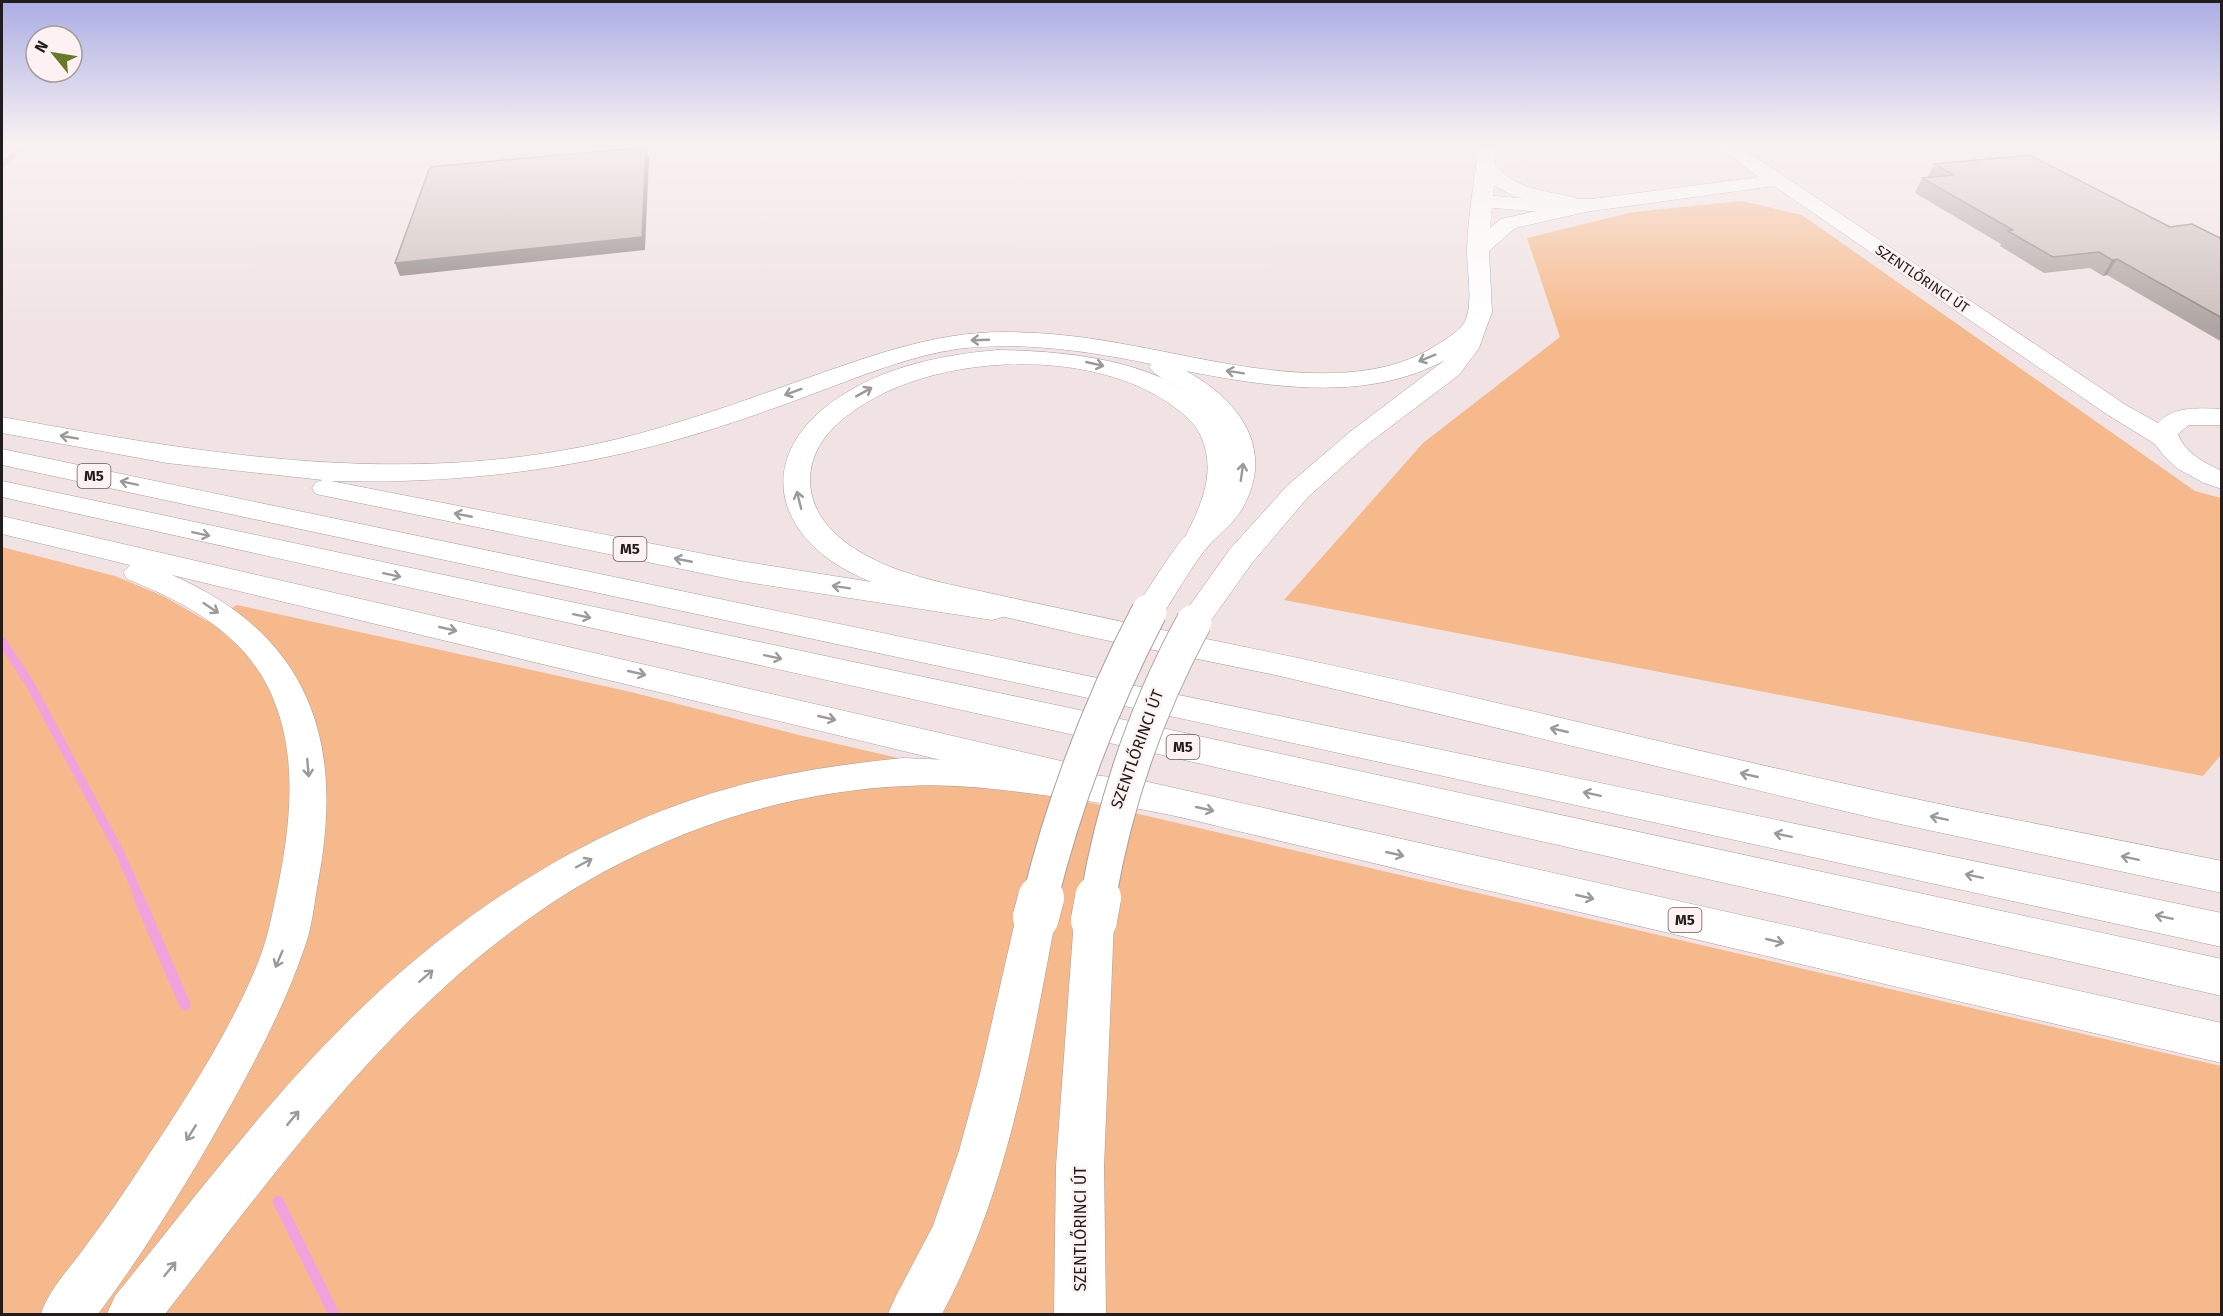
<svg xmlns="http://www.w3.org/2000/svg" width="2223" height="1316" font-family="'Fira Sans',sans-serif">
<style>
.green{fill:#f6b98b}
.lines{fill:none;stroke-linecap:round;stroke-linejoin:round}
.stream-far2{stroke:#f1a2dd;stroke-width:5}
.stream-far1{stroke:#f1a2dd;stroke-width:9}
.stream{stroke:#f1a2dd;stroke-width:11}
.minor-casing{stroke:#ab9f9f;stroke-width:1}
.major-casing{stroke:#ab9f9f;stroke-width:1}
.highway-casing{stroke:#ab9f9f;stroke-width:1}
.minor{fill:#fff;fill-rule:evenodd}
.major{fill:#fff;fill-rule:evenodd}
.highway{fill:#fff;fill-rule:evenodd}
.major-bridge-far1-casing{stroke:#ab9f9f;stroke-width:37;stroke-linecap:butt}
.major-bridge-casing{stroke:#ab9f9f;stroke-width:47;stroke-linecap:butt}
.major-bridge-far1{stroke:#fff;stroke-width:35}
.major-bridge{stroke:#fff;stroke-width:46}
.wall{fill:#afa5a2}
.shaded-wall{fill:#8f8684}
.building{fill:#ccc0bc;stroke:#8f8684;stroke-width:1.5}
.oneway{stroke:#9c9999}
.labels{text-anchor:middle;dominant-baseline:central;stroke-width:4.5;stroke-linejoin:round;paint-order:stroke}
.far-street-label{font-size:14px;fill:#221d1d;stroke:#fef1f1}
.shield{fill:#fef1f1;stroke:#645d5d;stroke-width:1.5}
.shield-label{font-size:15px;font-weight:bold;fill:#221d1d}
.street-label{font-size:16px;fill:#221d1d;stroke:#fef1f1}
</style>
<rect width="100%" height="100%" fill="#f1e3e3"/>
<!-- green -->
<path class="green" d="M1742 201 1802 215 2195 491 2221 498V755L2203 776 1284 600 1423 443 1560 337 1527 238 1633 212Z
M2 547 115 576 163 596 207 621 237 605 631 692 799 735 2221 1066V1314H2Z"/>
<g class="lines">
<!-- stream-far2 -->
<path class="stream-far2" d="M2 166 20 148"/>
<!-- stream-far1 -->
<path class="stream-far1" d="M2 641 30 684 121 855 140 899"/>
<!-- stream -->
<path class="stream" d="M139 898 185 1005
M278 1201 334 1314"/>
<defs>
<path id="minor" d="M1712 142H1733L2126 405 2158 423C2173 406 2200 408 2222 409V425H2189L2178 434C2185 453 2203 462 2222 471V489L2204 483 2178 469 2164 456 2155 444 2108 415 1774 186 1592 211H1529L1484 207 1477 205 1474 201 1477 197 1484 195 1529 199H1592L1759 177Z"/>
<path id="major" d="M1479 142H1497L1495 164C1516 191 1546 190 1576 198L1579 202 1592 199 1599 201 1602 205 1599 209 1515 228 1489 251 1492 312 1479 348 1459 375 1369 443 1308 497 1252 563 1205 629 1194 633 1183 629 1178 622 1183 615 1230 549 1288 485 1351 431 1445 360C1367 403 1269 387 1186 371 1240 400 1276 450 1242 509 1233 525 1217 535 1205 550 1188 572 1175 596 1160 619L1149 622 1138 619 1133 612C1148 589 1163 565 1179 543 1190 530 1205 520 1214 507 1233 480 1235 443 1213 417 1205 407 1194 397 1183 390 1172 382 1156 378 1149 367L1151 364C1088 351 1022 341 957 349 911 356 866 374 823 390 773 409 723 427 672 441 560 472 447 484 331 481L740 561 1003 603 1008 610 1003 617 992 620 740 581 316 494 312 488 316 482 323 480 167 463 2 433V417C211 455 411 490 622 438 682 423 741 402 799 381 865 358 932 332 1003 332 1046 332 1088 337 1129 345 1219 361 1352 399 1435 346 1446 339 1462 330 1466 319 1473 302 1467 270 1467 251 1468 215 1475 178 1479 142ZM1494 185 1515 197 1558 206 1501 219 1490 228Z
M2 516 1074 764 1087 768 1092 778 1087 788 1074 792 172 575C310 635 345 741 318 882 314 905 312 928 304 949 287 999 263 1046 238 1092 196 1169 150 1244 98 1314H41C49 1289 70 1268 85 1247 105 1220 124 1193 142 1165 184 1102 228 1035 257 965 267 941 272 916 277 891 294 811 302 719 245 653 214 618 170 596 127 579L123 572 130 565 2 534Z
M1036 900 1050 905 1056 917C1030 1053 1008 1191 942 1314H888L896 1296 933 1226 959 1151 980 1074 1016 917 1022 905Z
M1094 903 1108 908 1114 920 1104 1166 1106 1314H1054L1056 1166 1074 920 1080 908Z"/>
<path id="highway" d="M998 350C1076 351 1213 363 1233 457 1239 488 1228 518 1210 543L1200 546 1190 543 1185 537C1201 506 1216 473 1202 439 1196 422 1180 411 1167 402 1087 348 940 354 861 406 834 423 811 446 810 479 810 517 839 541 869 557 909 578 954 585 998 595 1072 611 1146 627 1221 642 1444 687 1664 745 1887 793 1998 817 2110 838 2222 861V893L1886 821 1280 676 1086 636 911 595C877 586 839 571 814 547 768 502 776 448 823 409 872 369 937 355 998 350Z
M2 449 2222 913V947L1088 698 2 465Z
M2 481 1070 708 2222 959V996L1070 734 2 497Z
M903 758 995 762 1148 782 2222 1023V1063C1956 1001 1691 938 1426 876 1366 861 1306 847 1246 833 1213 825 1179 816 1145 810 1119 805 1092 802 1066 798 1013 791 959 783 905 786 813 790 723 814 639 854 433 951 301 1140 165 1314H107L115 1296C197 1195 276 1088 371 999 480 897 614 814 761 780 808 769 855 763 903 758Z"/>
</defs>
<!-- minor casing -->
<use href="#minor" class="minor-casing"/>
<!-- major casing -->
<use href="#major" class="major-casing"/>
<!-- highway casing -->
<use href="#highway" class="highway-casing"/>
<!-- minor -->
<use href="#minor" class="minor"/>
<!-- major -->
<use href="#major" class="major"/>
<!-- highway -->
<use href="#highway" class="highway"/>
<defs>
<path id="major-bridge-far1" d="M1040 899C1065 799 1101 704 1149 612
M1098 899C1115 800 1146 710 1194 622"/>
<path id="major-bridge" d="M1036 917 1041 898
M1094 920 1098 898"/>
</defs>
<!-- major-bridge-far1 casing -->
<use href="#major-bridge-far1" class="major-bridge-far1-casing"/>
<!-- major-bridge casing -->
<use href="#major-bridge" class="major-bridge-casing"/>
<!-- major-bridge-far1 -->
<use href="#major-bridge-far1" class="major-bridge-far1"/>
<!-- major-bridge -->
<use href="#major-bridge" class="major-bridge"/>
</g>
<!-- wall -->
<path class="wall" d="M1934 164 2170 227 2222 239V342L2107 275 2103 276 2090 268 2044 273 2000 246 2001 244 1915 193 1922 178 1928 177Z"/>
<!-- shaded-wall -->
<path class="shaded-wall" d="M646 147 649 159 645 250 400 276 395 263Z
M2117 259 2107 275 2103 276 2112 260Z"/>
<!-- building -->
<path class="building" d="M646 147 642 237 395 263 430 167Z
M2030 155 2170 227 2192 224 2222 239V318L2117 259 2112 260 2099 252 2053 257 2008 231 2013 230 1922 178 1954 175 1934 164Z"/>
<!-- one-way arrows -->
<defs><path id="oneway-shaft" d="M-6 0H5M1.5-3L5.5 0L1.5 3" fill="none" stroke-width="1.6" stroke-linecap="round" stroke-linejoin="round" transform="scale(1.5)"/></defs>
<g class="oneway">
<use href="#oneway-shaft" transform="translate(980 340) rotate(178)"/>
<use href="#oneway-shaft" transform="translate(1427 358) rotate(158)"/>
<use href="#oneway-shaft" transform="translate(1095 364) rotate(13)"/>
<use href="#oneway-shaft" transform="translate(1235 372) rotate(-171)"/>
<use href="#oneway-shaft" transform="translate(793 392) rotate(160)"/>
<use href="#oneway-shaft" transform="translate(864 392) rotate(-29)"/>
<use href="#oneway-shaft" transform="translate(69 437) rotate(-170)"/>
<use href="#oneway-shaft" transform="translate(1242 472) rotate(-82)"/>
<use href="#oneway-shaft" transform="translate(129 483) rotate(-168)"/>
<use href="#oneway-shaft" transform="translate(799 500) rotate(-104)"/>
<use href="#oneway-shaft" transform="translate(463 515) rotate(-169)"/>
<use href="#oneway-shaft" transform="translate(201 534) rotate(12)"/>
<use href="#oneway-shaft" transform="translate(683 560) rotate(-169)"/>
<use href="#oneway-shaft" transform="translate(392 575) rotate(12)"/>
<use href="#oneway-shaft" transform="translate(841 587) rotate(-171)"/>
<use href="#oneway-shaft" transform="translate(211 608) rotate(34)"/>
<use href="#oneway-shaft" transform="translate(582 616) rotate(12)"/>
<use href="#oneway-shaft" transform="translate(448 629) rotate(13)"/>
<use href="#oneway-shaft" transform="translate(773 657) rotate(12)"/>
<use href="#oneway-shaft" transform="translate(637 673) rotate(13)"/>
<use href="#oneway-shaft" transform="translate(827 718) rotate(13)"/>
<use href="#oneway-shaft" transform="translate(1559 730) rotate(-167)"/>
<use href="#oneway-shaft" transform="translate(308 768) rotate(85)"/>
<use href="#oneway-shaft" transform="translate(1749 775) rotate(-167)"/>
<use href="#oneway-shaft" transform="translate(1592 794) rotate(-168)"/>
<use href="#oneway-shaft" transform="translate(1205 809) rotate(13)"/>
<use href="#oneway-shaft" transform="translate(1939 818) rotate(-168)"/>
<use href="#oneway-shaft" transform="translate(1783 835) rotate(-168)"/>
<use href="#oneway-shaft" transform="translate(1395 854) rotate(13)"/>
<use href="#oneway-shaft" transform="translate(2130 858) rotate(-168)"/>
<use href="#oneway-shaft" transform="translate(584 863) rotate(-28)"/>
<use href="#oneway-shaft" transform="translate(1974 876) rotate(-168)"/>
<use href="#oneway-shaft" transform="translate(1585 897) rotate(13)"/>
<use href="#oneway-shaft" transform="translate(2164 917) rotate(-168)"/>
<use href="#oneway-shaft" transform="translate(1775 941) rotate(13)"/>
<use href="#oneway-shaft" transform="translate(279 959) rotate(113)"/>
<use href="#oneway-shaft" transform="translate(426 976) rotate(-41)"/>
<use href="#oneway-shaft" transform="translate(293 1118) rotate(-50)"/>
<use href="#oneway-shaft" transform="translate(191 1133) rotate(122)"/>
<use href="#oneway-shaft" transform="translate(170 1269) rotate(-51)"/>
</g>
<!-- sky -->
<linearGradient id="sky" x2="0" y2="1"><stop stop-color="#abade4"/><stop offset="0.44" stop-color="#f9f2f2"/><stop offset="1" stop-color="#f9f2f2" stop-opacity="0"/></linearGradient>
<rect width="2223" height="326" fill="url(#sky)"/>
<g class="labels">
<!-- far-street labels -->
<g class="far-street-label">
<text transform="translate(1922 279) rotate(34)">SZENTLŐRINCI ÚT</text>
</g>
<!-- shield labels -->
<g class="shield">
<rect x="77.5" y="464" width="33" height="24" rx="4.5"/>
<rect x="613.5" y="537" width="33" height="24" rx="4.5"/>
<rect x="1166.5" y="735" width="33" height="24" rx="4.5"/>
<rect x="1668.5" y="908" width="33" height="24" rx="4.5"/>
</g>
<g class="shield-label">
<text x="94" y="476">M5</text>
<text x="630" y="549">M5</text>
<text x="1183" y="747">M5</text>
<text x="1685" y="920">M5</text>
</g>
<!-- street labels -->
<g class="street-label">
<text transform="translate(1137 749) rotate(-70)">SZENTLŐRINCI ÚT</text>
<text transform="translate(1080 1229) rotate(-90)">SZENTLŐRINCI ÚT</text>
</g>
</g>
<!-- border -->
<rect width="2223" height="1316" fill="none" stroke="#221d1d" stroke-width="6"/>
<!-- north arrow -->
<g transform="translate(54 54) rotate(300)"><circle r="28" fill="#fef1f1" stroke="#a69c9c" stroke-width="1.5"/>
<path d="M0-4.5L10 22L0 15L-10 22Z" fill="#6a7927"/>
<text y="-9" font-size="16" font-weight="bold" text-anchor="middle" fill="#221d1d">N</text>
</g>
</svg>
